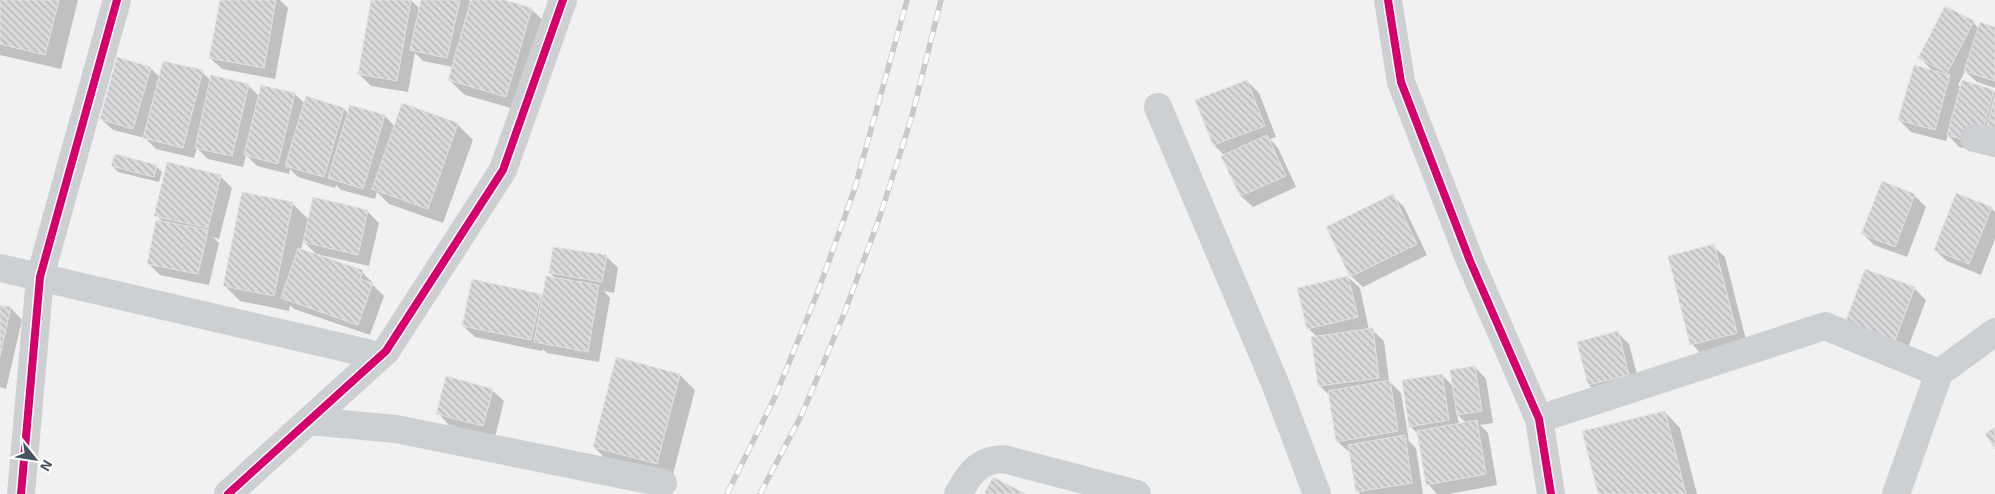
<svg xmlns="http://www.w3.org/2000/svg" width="1995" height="494" font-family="'Exo 2',sans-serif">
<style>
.shadow{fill:#0003;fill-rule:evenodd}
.building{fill:url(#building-back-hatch);stroke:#e3e3e4}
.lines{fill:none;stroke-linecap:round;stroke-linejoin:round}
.minor{stroke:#cdd0d2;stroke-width:28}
.rail-casing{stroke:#c7c9cb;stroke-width:5.5}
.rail{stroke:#fff;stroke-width:4;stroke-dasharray:11;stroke-linecap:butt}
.cycleway-casing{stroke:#fff;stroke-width:11}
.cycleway{stroke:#d6006c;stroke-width:8}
</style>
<defs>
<pattern id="building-back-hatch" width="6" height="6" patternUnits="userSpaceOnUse" patternTransform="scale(1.25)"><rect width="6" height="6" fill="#d9d9db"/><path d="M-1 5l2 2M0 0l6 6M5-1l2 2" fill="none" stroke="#b2b3b5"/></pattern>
</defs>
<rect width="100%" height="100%" fill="#f2f1f1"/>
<!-- shadow -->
<path class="shadow" d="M0 0H78L61 69 0 55Z
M221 0H280L288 8 275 79 222 69 210 58Z
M372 0H411L420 9 422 0H469L471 3 472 0H500L531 9 547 24 521 111 465 95 449 80 453 67 423 61 415 53 408 92 371 86 359 74Z
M1973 22 1979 29 1995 28V88L1977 82 1965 71 1958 85 1961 88 1993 91 1995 92V156L1959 147 1948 135 1946 141 1911 132 1899 120 1934 72 1920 58Z
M150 68 160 77 202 72 211 81 248 85 260 97 295 94 305 104 344 109 349 114 351 107 385 116 395 127 457 124 473 140 443 223 389 204 377 192 375 199 341 190 336 185 335 188 298 177 290 169 289 174 257 166 246 155 243 167 208 159 197 148 194 158 156 149 145 138 113 130 101 119Z
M1247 81 1259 93 1276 137 1270 139 1278 148 1296 187 1253 207 1241 196 1223 156H1225L1214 145Z
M112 166H156L162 172 159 182 118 172Z
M220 176 232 188 219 239 213 237 219 243 209 285 160 275 148 263 163 222 156 215Z
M1392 195 1404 207 1427 255 1363 287 1351 276Z
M1914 195 1926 207 1907 257 1874 245 1863 234Z
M292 203 309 220 367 211 379 223 369 266 316 254 303 241 301 250 362 272 373 283V285L384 296 370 335 294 309 290 305 289 311 240 301 224 285Z
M1991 208 1995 212V239L1981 275 1947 261 1935 250Z
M1713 246 1725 257 1747 344 1703 356 1692 344Z
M606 256 618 268 614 293 604 291 610 298 599 362 547 353 543 349 542 351 475 337 463 326 540 295 543 298 556 279 550 273Z
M1866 270 1914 288 1926 300 1900 369Z
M1348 277 1360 288 1369 330H1372L1384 341 1389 381 1401 393 1409 441 1416 448 1423 494H1360L1357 491 1351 452H1349L1337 441 1330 396 1319 385 1317 337 1308 328Z
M0 306 11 308 22 320 6 389 0 387Z
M1618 333 1629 344 1640 386 1601 396 1589 385 1578 343Z
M1475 367 1486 379 1493 423 1480 425 1488 433 1497 485 1449 494H1437L1428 484 1419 435 1410 426 1442 375 1454 387ZM1457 414 1466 423 1459 424Z
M680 375 695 390 672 478 610 463 594 447Z
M492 390 504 401 495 437 449 425 438 413Z
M1665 412 1680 428 1697 494H1599Z"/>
<!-- building -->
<path class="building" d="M0 0H59L45 55 0 44Z
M220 0H276L264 68 209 58Z
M371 0H411L397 81 358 74Z
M421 0H460L447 58 410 50Z
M471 0H505L532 8 506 97 448 80Z
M1945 6 1974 21 1947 73 1918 58Z
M1980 22 1995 27V81L1964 71Z
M117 57 151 67 133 129 100 119Z
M163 61 203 70 183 148 143 138Z
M1914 65 1950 75 1935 130 1898 120Z
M211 75 249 84 232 156 195 148Z
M1247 80 1265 126 1213 145 1195 100Z
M1962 80 1994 90 1979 144 1947 135Z
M261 85 295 93 278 164 244 155Z
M1995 95V148L1982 145Z
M306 96 344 108 324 177 285 166Z
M402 103 458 123 428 209 372 189Z
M350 105 385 115 363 189 328 178Z
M1267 135 1286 176 1240 196 1221 156Z
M115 154 157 165 154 177 111 166Z
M167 162 221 175 208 228 154 216Z
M1882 181 1915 194 1895 247 1861 234Z
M242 192 293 202 274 296 223 286Z
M1956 193 1992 207 1969 264 1934 250Z
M1393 194 1417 244 1350 277 1326 227Z
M313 197 368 210 358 255 303 242Z
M156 220 208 230 198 274 147 264Z
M1714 244 1737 333 1690 345 1668 256Z
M553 247 607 255 602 282 549 273Z
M298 248 363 270 360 279 373 283 358 325 281 298Z
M1865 269 1915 287 1888 359 1839 340Z
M546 276 599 285 588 352 534 342Z
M1348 276 1358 317 1307 329 1297 288Z
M472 279 541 294 531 340 462 326Z
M0 305 11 307 0 356Z
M1373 328 1379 378 1318 386 1311 337Z
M1618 331 1629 375 1588 385 1577 342Z
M616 357 680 374 657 464 593 447Z
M1475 366 1482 411 1457 415 1450 370Z
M1442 374 1449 420 1409 427 1402 380Z
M446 376 493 389 483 426 436 414Z
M1390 380 1398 431 1336 442 1328 391Z
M1665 411 1686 494H1598L1582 431Z
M1477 420 1486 474 1426 485 1417 431Z
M1995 427V449L1985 434Z
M1405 435 1412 483 1356 492 1348 445Z
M993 477 1026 494H984Z"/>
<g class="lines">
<!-- minor -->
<path class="minor" d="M1388 0 1401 82 1470 261 1539 419 1551 494
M1158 107 1275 383 1317 494
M1974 138 1995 143
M0 268 380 356
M1539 419 1825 326 1939 373
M309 421 396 429 663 483
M21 494 40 277 117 0
M228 494 386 351 503 170 563 0
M958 494C970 473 978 460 1004 459L1137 494
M1896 494 1939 373 1995 332"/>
<defs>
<path id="rail" d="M727 494 775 397 817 294 854 191 907 0
M760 494 802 414 844 314 880 216 912 116 941 0"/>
</defs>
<!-- rail casing -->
<use href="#rail" class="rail-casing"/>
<!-- rail -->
<use href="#rail" class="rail"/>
<defs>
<path id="cycleway" d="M1388 0 1401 82 1470 261 1539 419 1551 494
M21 494 40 277 117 0
M228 494 386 351 503 170 563 0"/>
</defs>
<!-- cycleway casing -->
<use href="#cycleway" class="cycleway-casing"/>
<!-- cycleway -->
<use href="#cycleway" class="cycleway"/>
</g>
<!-- north arrow -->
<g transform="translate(35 459) rotate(120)" stroke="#ffffff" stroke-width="4" paint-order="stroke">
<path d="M0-4L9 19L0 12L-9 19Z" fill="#465360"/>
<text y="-8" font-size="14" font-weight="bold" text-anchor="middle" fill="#465360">N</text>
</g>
</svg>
